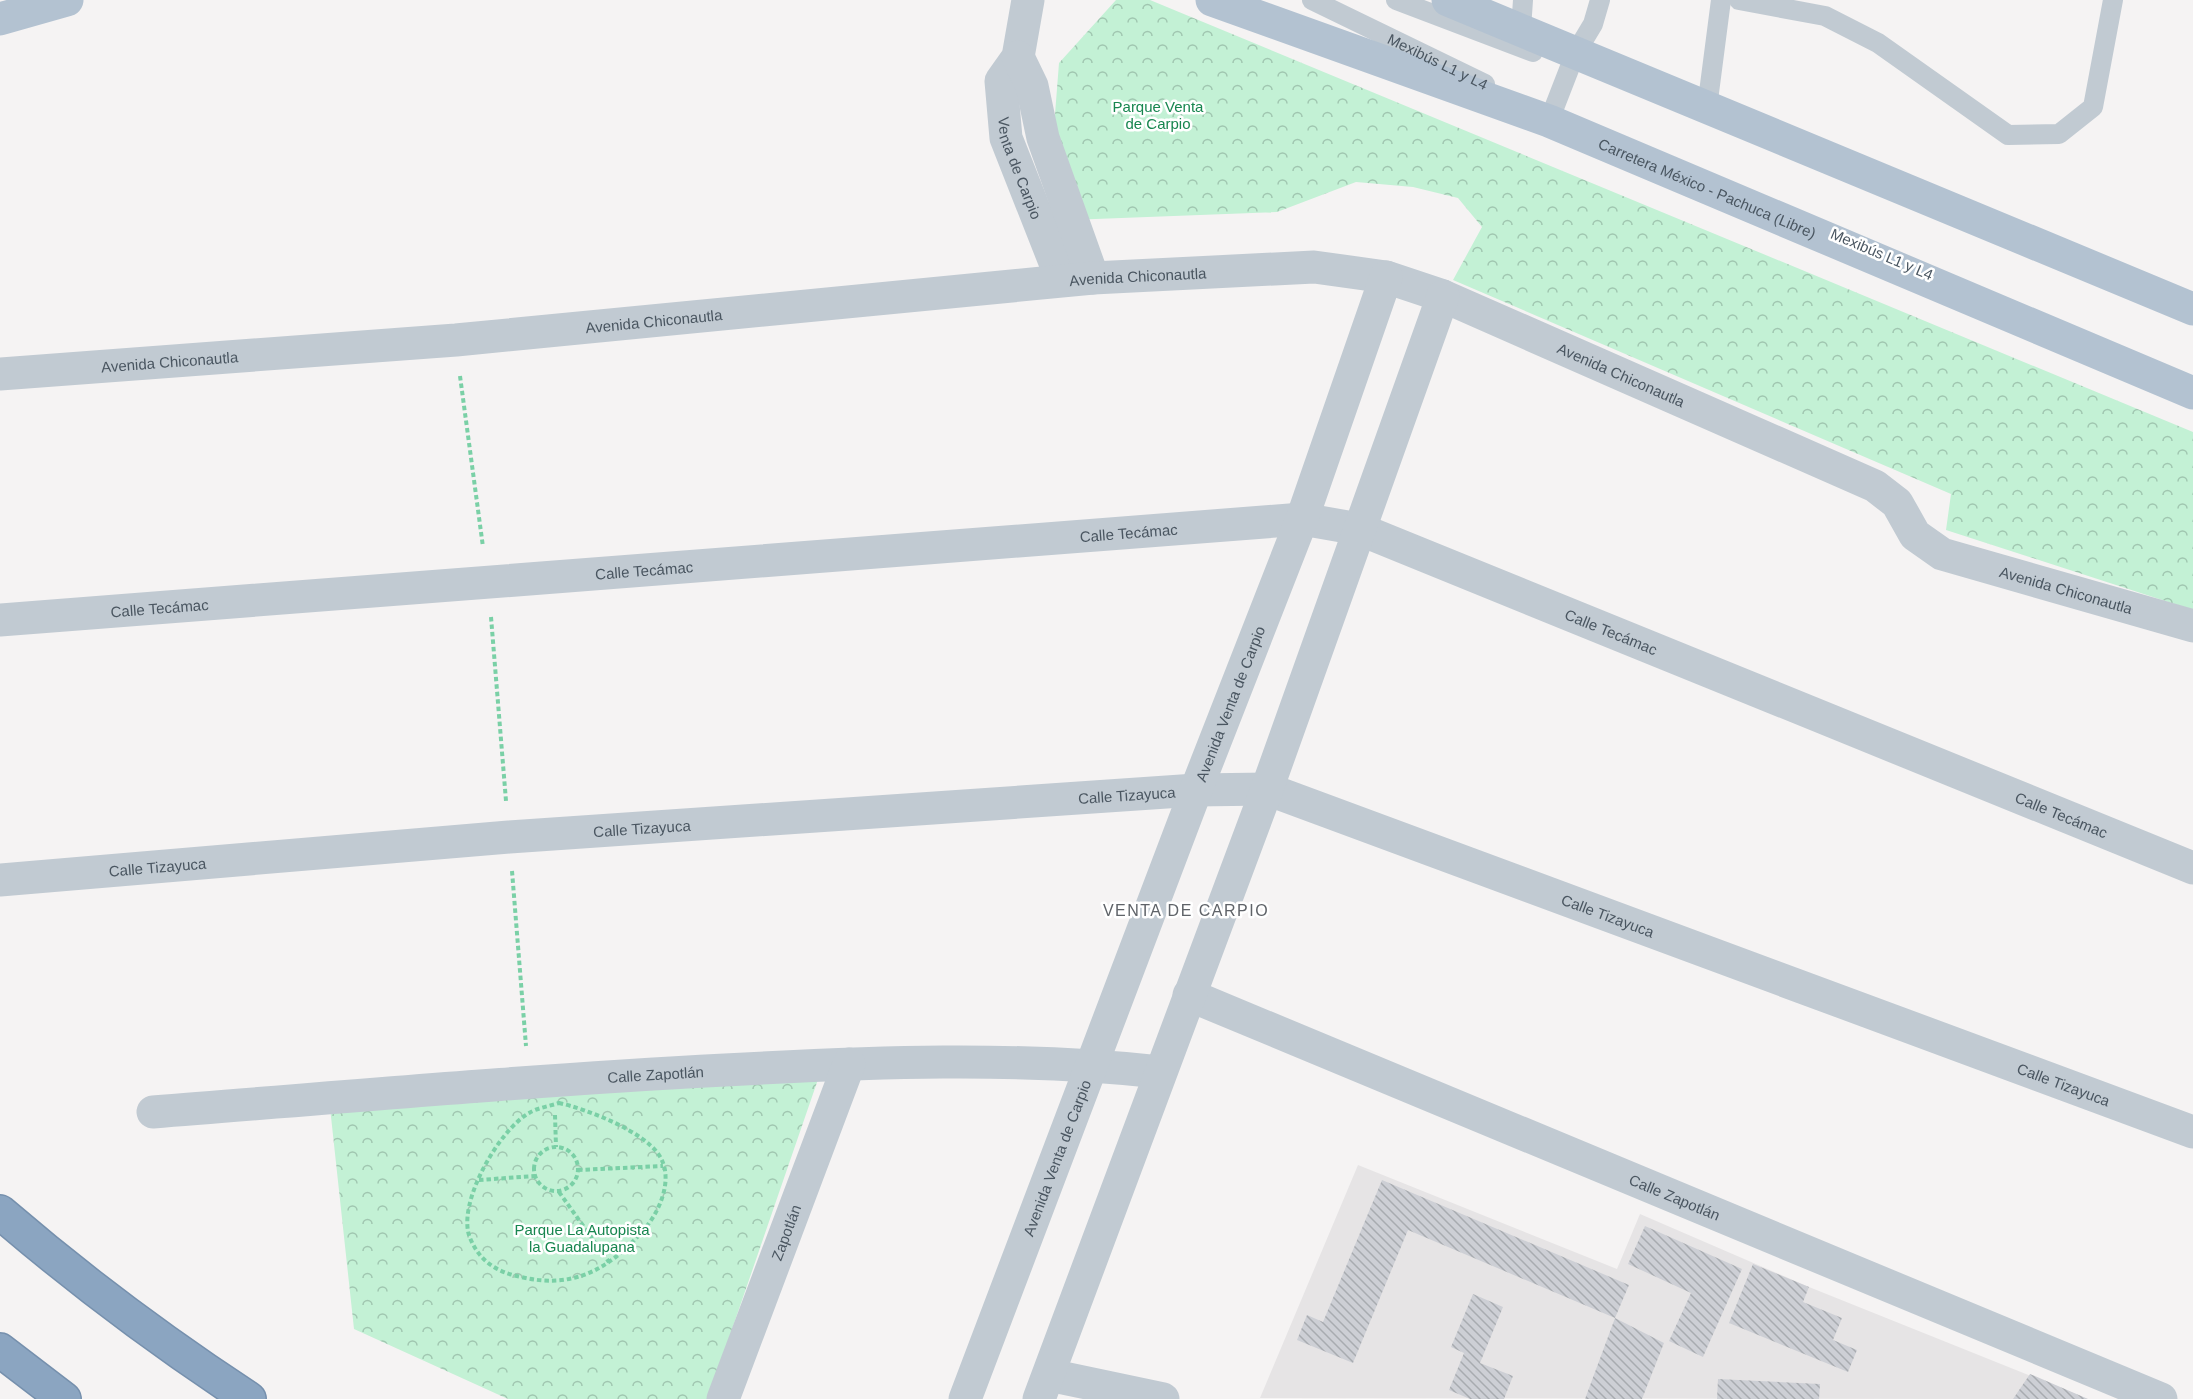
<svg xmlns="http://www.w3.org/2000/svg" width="2193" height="1399" font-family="Helvetica,sans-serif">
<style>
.education{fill:#e6e4e5}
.park{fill:url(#park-crowns)}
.building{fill:url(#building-back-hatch)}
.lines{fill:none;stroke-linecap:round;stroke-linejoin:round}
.highway-casing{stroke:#7690ad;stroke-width:36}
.path{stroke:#7ad0a6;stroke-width:4;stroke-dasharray:4.5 3;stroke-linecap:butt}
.lane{stroke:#c1cad2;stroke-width:20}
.street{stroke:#c1cad2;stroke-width:33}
.primary{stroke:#b3c2d1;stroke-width:33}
.highway{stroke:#8ba5c1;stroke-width:33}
.labels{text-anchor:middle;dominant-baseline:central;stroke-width:5;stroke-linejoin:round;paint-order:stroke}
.street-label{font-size:15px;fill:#4a5661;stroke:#fff}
.park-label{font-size:15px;fill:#17864f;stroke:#fff}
.neighbourhood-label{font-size:16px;letter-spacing:1.5px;fill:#5f6368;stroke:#fff}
</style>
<defs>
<pattern id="park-crowns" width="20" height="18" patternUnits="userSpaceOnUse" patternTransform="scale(1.5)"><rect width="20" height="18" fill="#c3f1d5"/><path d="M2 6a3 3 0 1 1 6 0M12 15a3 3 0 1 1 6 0" fill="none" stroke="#a0c6b0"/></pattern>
<pattern id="building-back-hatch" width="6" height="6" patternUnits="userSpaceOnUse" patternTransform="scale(1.5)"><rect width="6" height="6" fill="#cdcfd5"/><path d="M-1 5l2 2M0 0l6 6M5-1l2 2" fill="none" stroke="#a8abb0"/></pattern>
</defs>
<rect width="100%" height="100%" fill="#f5f3f3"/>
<!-- education -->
<path class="education" d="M1358 1165 1617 1269 1640 1214 1809 1287 2088 1399 1260 1398Z"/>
<!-- park -->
<path class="park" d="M1116 0H1150L2193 432V610L1946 530 1951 494 1453 280 1482 227 1458 198 1413 187 1356 182 1277 212 1069 220 1050 178 1059 63Z
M824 1062 708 1399H508L354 1329 328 1089Z"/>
<!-- building -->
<path class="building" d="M1382 1180 1629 1285 1615 1318 1408 1230 1353 1363 1297 1340 1307 1315 1323 1322Z
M1645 1226 1742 1269 1703 1357 1669 1341 1691 1293 1628 1264Z
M1753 1264 1809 1287 1803 1302 1842 1318 1833 1340 1857 1350 1848 1372 1729 1323Z
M1473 1294 1503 1307 1480 1363 1513 1376 1504 1399H1470L1449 1390 1464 1353 1451 1347Z
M1615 1318 1664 1343 1642 1399H1585Z
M2030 1374 2088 1399H2013Z
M1718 1379 1820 1384 1819 1399H1717Z"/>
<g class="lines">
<defs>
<path id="highway" d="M0 1212C79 1280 162 1342 249 1399
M0 1350 64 1399"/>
</defs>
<!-- highway casing -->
<use href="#highway" class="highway-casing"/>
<!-- path -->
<path class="path" d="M460 376 483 547
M491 617 506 801
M512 871 526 1046
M559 1103C587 1109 643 1131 659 1155 675 1179 659 1214 641 1233 607 1271 571 1289 521 1277 497 1272 480 1262 470 1238 456 1204 499 1130 529 1113 537 1108 550 1106 559 1103Z
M555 1115 556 1147
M534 1169a22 22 0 1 1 44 0a22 22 0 1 1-44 0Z
M578 1170 663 1166
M479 1180 535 1176
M559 1192 609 1262"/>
<!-- lane -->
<g class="lane">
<path id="s1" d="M1312 0 1485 84"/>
<path d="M1396 0 1533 52"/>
<path d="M1739 0 1825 16 1878 43 2008 135 2059 134 2093 107 2113 0"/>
<path d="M1521 29 1523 0"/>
<path d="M1707 108 1721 0"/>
<path d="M1549 121 1575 54 1593 24 1600 0"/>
</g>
<!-- street -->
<g class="street">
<path id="s2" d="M1028 0 1018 57 1001 81 1006 138 1062 280"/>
<path d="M1018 57 1032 86 1043 138 1093 278"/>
<path id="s3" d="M0 374 456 340 1093 278 1314 267 1386 277 1443 296 1875 486 1897 503 1915 535 1942 554 2193 626"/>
<path id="s4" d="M0 620 1302 519 1359 529 2193 868"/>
<path id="s5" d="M0 880 509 837 1196 790 1267 789 2193 1132"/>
<path id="s6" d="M1189 995 2161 1399"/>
<path id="s7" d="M153 1112C343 1097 534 1080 725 1070 869 1062 1017 1056 1160 1072"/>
<path d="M1049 1375 1163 1399"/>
<path id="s8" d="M723 1399 849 1064"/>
<path id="s9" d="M965 1399 1196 790 1302 519 1386 277"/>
<path d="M1039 1399 1267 789 1443 296"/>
</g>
<!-- primary -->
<g class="primary">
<path id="s10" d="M1212 0 1549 121 2193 393"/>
<path d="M1448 0 2193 309"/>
<path d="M0 19 67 0"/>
</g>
<!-- highway -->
<use href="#highway" class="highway"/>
</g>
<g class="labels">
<!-- street labels -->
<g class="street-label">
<text stroke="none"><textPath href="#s1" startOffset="140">Mexibús L1 y L4</textPath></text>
<text stroke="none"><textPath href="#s2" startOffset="177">Venta de Carpio</textPath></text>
<text stroke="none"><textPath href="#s10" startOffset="530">Carretera México - Pachuca (Libre)</textPath></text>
<text transform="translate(1882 254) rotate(23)">Mexibús L1 y L4</text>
<text stroke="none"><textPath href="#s3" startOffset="1142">Avenida Chiconautla</textPath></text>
<text stroke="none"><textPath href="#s3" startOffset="656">Avenida Chiconautla</textPath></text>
<text stroke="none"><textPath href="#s3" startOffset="170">Avenida Chiconautla</textPath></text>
<text stroke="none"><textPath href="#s3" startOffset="1646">Avenida Chiconautla</textPath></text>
<text stroke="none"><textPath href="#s4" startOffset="1132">Calle Tecámac</textPath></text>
<text stroke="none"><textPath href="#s4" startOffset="646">Calle Tecámac</textPath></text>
<text stroke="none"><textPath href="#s3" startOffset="2150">Avenida Chiconautla</textPath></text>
<text stroke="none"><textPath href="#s4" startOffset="160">Calle Tecámac</textPath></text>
<text stroke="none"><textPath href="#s4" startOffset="1636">Calle Tecámac</textPath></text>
<text stroke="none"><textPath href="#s9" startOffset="744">Avenida Venta de Carpio</textPath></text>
<text stroke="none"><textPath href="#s5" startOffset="1130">Calle Tizayuca</textPath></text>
<text stroke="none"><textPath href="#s4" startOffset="2122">Calle Tecámac</textPath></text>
<text stroke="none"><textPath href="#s5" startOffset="644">Calle Tizayuca</textPath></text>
<text stroke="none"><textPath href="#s5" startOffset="158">Calle Tizayuca</textPath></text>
<text stroke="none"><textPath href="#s5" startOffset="1634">Calle Tizayuca</textPath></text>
<text stroke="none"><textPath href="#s7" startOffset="504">Calle Zapotlán</textPath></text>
<text stroke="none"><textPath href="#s5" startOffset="2120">Calle Tizayuca</textPath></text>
<text stroke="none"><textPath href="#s9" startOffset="258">Avenida Venta de Carpio</textPath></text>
<text stroke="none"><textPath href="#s6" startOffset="526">Calle Zapotlán</textPath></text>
<text stroke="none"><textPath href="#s8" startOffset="178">Zapotlán</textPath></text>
</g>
<!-- park labels -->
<g class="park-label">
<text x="1158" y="106">Parque Venta<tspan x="1158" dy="17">de Carpio</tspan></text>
<text x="582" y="1229">Parque La Autopista<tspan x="582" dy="17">la Guadalupana</tspan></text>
</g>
<!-- neighbourhood labels -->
<g class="neighbourhood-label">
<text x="1186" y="910">VENTA DE CARPIO</text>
</g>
</g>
</svg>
